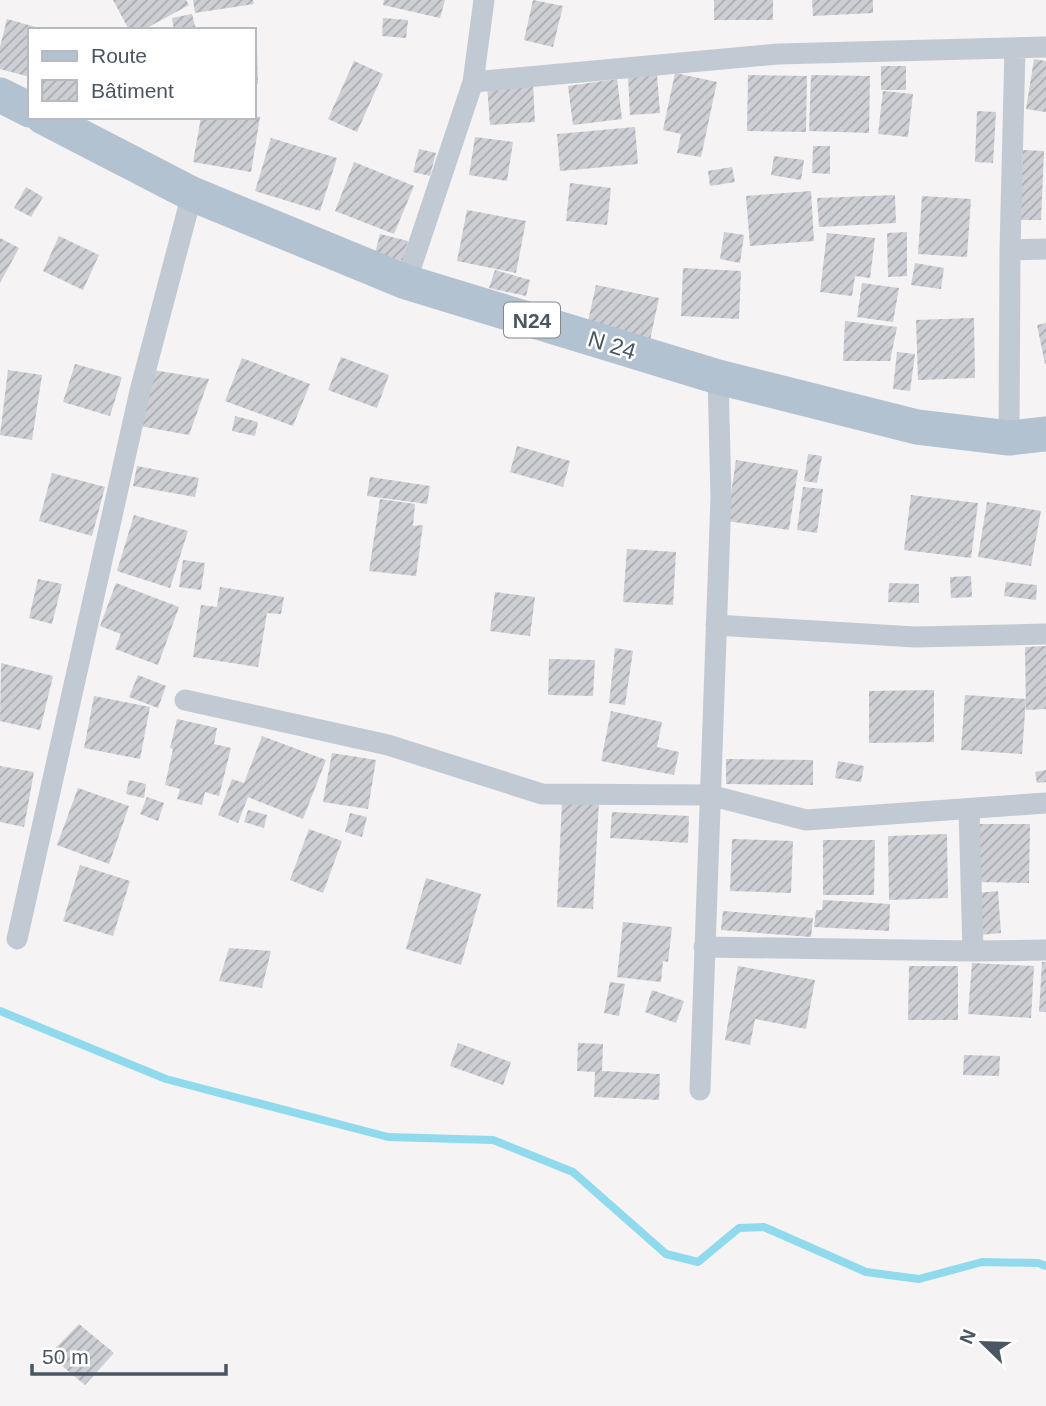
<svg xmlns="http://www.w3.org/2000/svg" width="1046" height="1406" font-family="Helvetica,sans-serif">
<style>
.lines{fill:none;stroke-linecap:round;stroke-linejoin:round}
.stream{stroke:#90daee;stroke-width:8}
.building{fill:url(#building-hatch)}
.minor{stroke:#c1cad2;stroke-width:21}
.primary{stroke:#b3c2d1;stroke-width:35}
.labels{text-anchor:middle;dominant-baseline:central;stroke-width:5;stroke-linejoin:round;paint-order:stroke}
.shield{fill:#fff;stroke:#808990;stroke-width:2}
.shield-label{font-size:21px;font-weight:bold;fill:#4a5661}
.street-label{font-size:23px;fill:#4a5661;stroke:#fff}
</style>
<defs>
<pattern id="building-hatch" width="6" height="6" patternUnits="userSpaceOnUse" patternTransform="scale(1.75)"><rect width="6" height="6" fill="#cdcfd5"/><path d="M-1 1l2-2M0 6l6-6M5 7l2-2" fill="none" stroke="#a8abb0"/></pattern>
</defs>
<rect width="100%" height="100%" fill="#f5f3f3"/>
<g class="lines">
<!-- stream -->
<path class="stream" d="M0 1011 166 1079 388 1137 493 1140 573 1172 666 1254 698 1262 739 1228 764 1227 866 1272 919 1279 982 1262 1038 1263 1046 1266"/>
</g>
<!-- building -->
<path class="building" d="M113 0H186L189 5 143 30H129Z
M193 0H253L254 4 195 13Z
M384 0H445L440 18 383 5Z
M533 0 563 6 553 47 524 40Z
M714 0H773V20H714Z
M812 0H873V13L813 16Z
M192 14 196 30H174L172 18Z
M383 18 408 20 406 38 382 36Z
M7 19 43 29 30 30V77L0 69V47Z
M254 49H257L258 84H254Z
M1034 59 1046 61V112L1026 109Z
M354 61 383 74 357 132 328 119Z
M881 66H906V90H881Z
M675 73 717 82 701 157 677 153 681 134 663 130Z
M657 75 660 113 630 115 628 77Z
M748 75 807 76 806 132 747 131Z
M811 75 870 76 869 133 809 131Z
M617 79 622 119 573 125 568 86Z
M533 82 535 122 490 125 487 85Z
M883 91 913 94 908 137 878 134Z
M977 111 996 112 993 163 975 162Z
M254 116 260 117 251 172 193 162 201 117Z
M635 127 638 164 560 171 557 134Z
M475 137 513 142 507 181 469 175Z
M271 138 337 158 320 211 255 191Z
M813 146H830V174L812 173Z
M419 149 436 153 430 176 413 172Z
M1023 150 1044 151 1041 220H1020Z
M774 156 804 160 801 180 771 175Z
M354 162 414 186 394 234 335 211Z
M732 167 735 182 710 186 708 171Z
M570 183 611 188 607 225 566 221Z
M26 187 43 197 31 217 14 208Z
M811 191 814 241 750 246 746 196Z
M895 195 896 223 819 227 817 198Z
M922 196 971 199 967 257 918 254Z
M467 210 526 221 516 273 457 261Z
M724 232 744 235 740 263 720 259Z
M907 232V276L888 277 887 233Z
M827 233 875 238 870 278 855 276 852 296 820 292Z
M380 234 408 241 403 261 375 253Z
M59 236 99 255 83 290 43 271Z
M0 238 19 248 0 283Z
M915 263 944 268 941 289 911 285Z
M683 268 741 271 739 319 681 316Z
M495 270 530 280 526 296 489 288Z
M862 283 899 288 893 322 857 317Z
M596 285 659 298 650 340 587 326Z
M974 318 975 378 918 380 916 320Z
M845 321 897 327 890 361H843Z
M1046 323V364H1045L1037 325Z
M897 352 915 354 910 391 893 389Z
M341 357 389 375 377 408 328 390Z
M242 358 310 384 293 426 225 401Z
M75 364 122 377 110 416 63 402Z
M8 370 42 375 32 440 0 435Z
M153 370 209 379 189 435 140 426Z
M235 416 258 422 255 436 232 431Z
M517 446 570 461 563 487 510 472Z
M808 454 822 456 817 483 804 481Z
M736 460 798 470 789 530 727 521Z
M137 466 199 478 195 497 133 486Z
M52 473 105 487 92 536 39 521Z
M370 477 430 486 427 504 367 496Z
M803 487 823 489 817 533 797 530Z
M911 495 978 503 971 558 904 550Z
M380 499 415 504 413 526 423 525 416 576 369 571Z
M987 502 1041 511 1031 566 978 557Z
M134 515 188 531 170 588 117 571Z
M627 549 676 552 673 605 623 602Z
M183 560 205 563 201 590 179 587Z
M971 576 972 597 951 598 950 577Z
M38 579 62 584 52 624 29 618Z
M1006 582 1037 585 1036 600 1004 596Z
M116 583 179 607 158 665 115 649 121 634 100 626Z
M889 583 919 584V603L888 602Z
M220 587 284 597 281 614 267 613 258 667 193 657 201 605 217 607Z
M495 592 535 597 530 636 490 631Z
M1046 646V709L1026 710 1025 647Z
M615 648 633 651 625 705 609 703Z
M549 659 595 660 593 696 548 695Z
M1 663 53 676 40 730 0 721Z
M138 675 166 686 158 708 129 697Z
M934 690V742L869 743V691Z
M965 695 1026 699 1022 754 961 750Z
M94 696 150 707 140 759 84 748Z
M611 711 662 722 657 747 679 752 674 775 601 761Z
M177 719 217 728 214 744 231 748 219 796 205 792 202 805 177 799 180 789 165 785 173 749 170 748Z
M262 736 326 760 303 819 248 797 238 823 218 815 232 779 244 783Z
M332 753 376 760 368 809 323 802Z
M726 759 813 760V785L726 784Z
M838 761 864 766 861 782 835 778Z
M0 766 34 772 24 827 0 822Z
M1046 770V782L1037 783 1035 772Z
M129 780 146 784 144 798 126 794Z
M78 788 129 806 109 864 57 845Z
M147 797 164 803 158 821 140 814Z
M562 801 599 802 593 909 557 907Z
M248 810 267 815 264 828 244 822Z
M612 812 689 816 688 843 610 838Z
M350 813 367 817 362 837 345 832Z
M977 824H1030L1029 883 977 882Z
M309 829 342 841 323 893 290 880Z
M947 834 948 898 889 900 888 836Z
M732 839 793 841 791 893 730 891Z
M823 840H875L874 895H823Z
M80 865 130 881 113 936 63 921Z
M426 878 481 894 461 965 406 949Z
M998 891 1001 933 979 935 976 893Z
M823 900 890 904 889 931 814 927 816 910H822Z
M723 911 813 918 811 937 721 930Z
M623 922 672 927 668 962 663 961 661 982 617 977Z
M229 948 271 951 262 988 219 981Z
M1042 962H1046V1012H1039Z
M972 963 1034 966 1031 1018 968 1014Z
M738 966 815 980 806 1029 755 1019 750 1045 725 1040Z
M909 966H958V1020H908Z
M610 982 625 984 619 1016 604 1013Z
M652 990 684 1001 676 1023 645 1012Z
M458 1043 511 1062 503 1085 450 1066Z
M578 1043 603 1044 602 1071 660 1074 659 1100 594 1097 595 1072 577 1071Z
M964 1055 1000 1056 999 1076 963 1075Z
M79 1324 114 1353 85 1385 49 1355Z"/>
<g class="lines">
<!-- minor -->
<path class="minor" d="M473 82 778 54 1046 47
M1010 250 1046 249
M406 282 473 82 484 0
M1009 438 1010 250 1015 48
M716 625 915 637 1046 634
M185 700 388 745 542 794 709 795 806 820 1046 803
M969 809 973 951
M17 939 140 391 192 194
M704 947 973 951 1046 950
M700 1090 721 497 718 377"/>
<!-- primary -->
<path class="primary" d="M0 95 30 110
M43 117 192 194 406 282 718 377 917 427 1009 438 1046 434"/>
</g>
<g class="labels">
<!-- shield labels -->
<rect class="shield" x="504" y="302.5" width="56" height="35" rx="5"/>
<g class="shield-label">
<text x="532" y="320">N24</text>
</g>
<!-- street labels -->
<g class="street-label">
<text transform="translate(612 345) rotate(17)">N 24</text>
</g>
</g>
<!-- legend -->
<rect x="28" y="28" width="228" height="91" fill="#ffffff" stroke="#b7bbc0" stroke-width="2"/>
<rect x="42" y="51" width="35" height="10" fill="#b3c2d1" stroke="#b7bbc0" stroke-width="2"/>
<text x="91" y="63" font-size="21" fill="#4a5661">Route</text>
<rect x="42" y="80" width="35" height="21" fill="url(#building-hatch)" stroke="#b7bbc0" stroke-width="2"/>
<text x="91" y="98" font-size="21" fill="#4a5661">Bâtiment</text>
<!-- north arrow -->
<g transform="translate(983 1343) rotate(293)" stroke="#ffffff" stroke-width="5" paint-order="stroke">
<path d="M0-5L12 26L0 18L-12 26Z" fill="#4a5661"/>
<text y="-10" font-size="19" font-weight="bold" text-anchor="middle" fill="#4a5661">N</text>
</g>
<!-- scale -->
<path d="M32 1364v10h194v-10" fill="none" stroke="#4a5661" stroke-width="3.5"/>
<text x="42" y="1364" font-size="21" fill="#4a5661" stroke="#ffffff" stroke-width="5" paint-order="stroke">50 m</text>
</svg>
